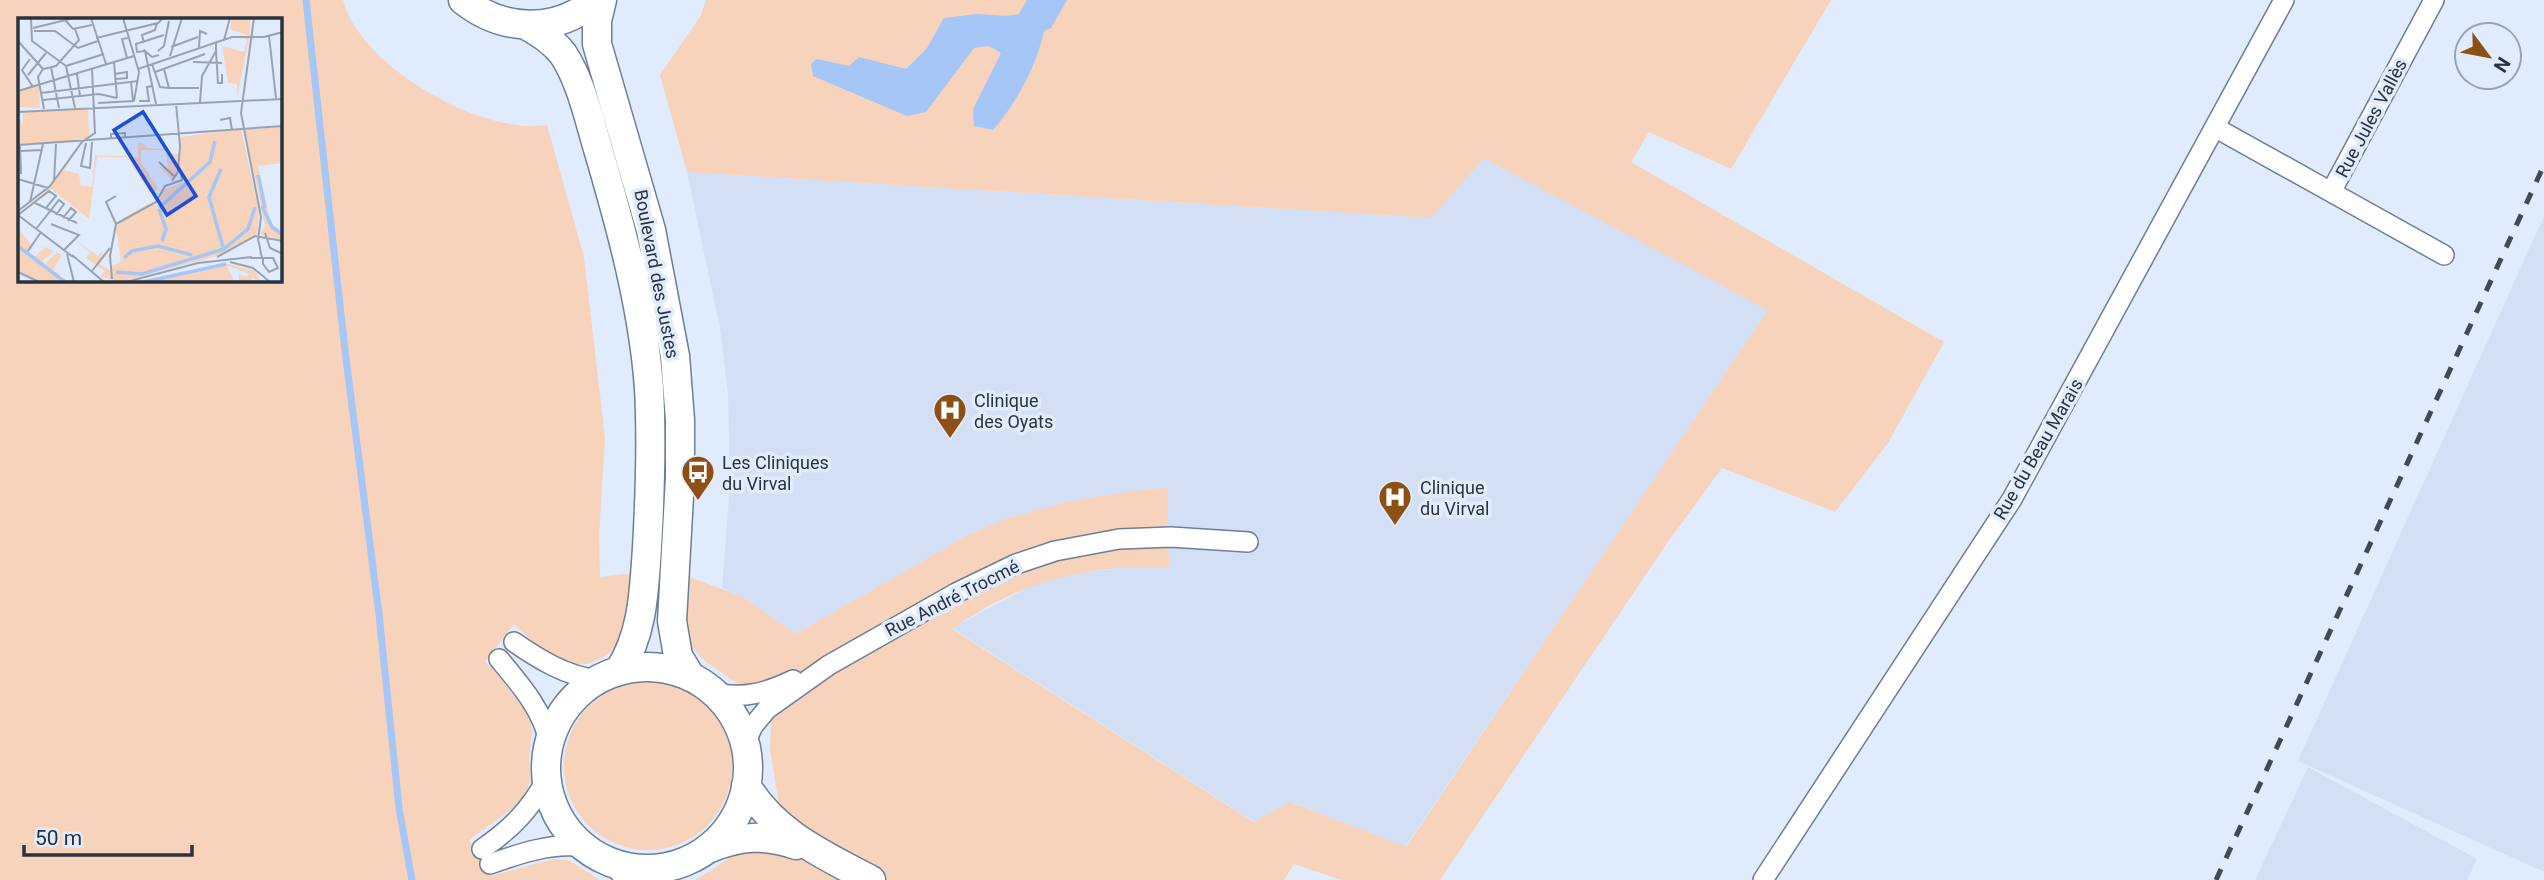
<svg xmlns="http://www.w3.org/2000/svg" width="2544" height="880" font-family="Roboto,sans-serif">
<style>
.built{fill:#d2dff5}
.green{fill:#f6d3ba;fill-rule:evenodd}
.water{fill:#a5c6f6}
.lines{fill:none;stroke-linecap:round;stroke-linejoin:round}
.stream{stroke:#a5c6f6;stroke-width:7}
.street-casing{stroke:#6c7e98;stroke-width:22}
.secondary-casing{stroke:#6c7e98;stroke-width:31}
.street{stroke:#fff;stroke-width:19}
.secondary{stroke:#fff;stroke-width:28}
.rail{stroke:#414955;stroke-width:5;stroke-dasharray:12 12;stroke-linecap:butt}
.labels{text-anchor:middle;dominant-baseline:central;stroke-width:7;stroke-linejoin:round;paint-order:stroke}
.street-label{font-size:18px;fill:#2b333e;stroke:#e0ecfd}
.poi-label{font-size:18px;fill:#2b333e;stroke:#e0ecfd;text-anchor:start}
.inset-river{fill:none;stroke:#a5c6f6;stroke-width:3.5}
.inset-road{fill:none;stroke:#98a2b1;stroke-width:2}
.view{fill:#1d4ed8;fill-opacity:0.15;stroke:#1d4ed8;stroke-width:3.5}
.inset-edge{fill:none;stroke:#2b333e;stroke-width:3.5}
</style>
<rect width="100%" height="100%" fill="#e0ecfd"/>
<!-- built -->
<path class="built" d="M1483 157 1769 310 1405 847 1291 802 1255 822 952 628 1037 583 1062 575 1138 566 1169 568 1166 489 1125 492 1067 502 1008 518 968 535 796 634 741 596 722 588 730 486 728 393 720 328 687 172 1431 218Z
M2544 216V872L2298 761Z
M2308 767 2477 859 2467 880H2255Z"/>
<!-- green -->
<path class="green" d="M0 0H343C359 65 481 136 547 125L584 257 605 438 599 536 600 577 634 573C631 592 631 615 625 634 623 641 614 650 608 654 570 681 541 650 514 624L485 662 499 674 510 691 530 715 532 729 529 759 531 780 520 803 469 840 490 876 553 859 568 860 600 880H0ZM19 19H280V280H19Z
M706 0H1831L1731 169 1649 132 1631 162 1944 342 1888 443 1835 512 1722 468 1667 543 1440 880H1341L1294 864 1284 880H694L709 872 747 845 776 849 815 864 779 805 770 750 771 723 734 681 706 662 687 642 680 628 687 576 741 596 796 634 968 535 1008 518 1067 502 1125 492 1167 488 1169 568C1089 563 1018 582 952 629L1254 822 1290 802 1406 847 1768 310 1484 158 1431 218 687 172 660 75 700 17Z
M564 766a84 84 0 1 1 168 0a84 84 0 1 1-168 0Z"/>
<!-- water -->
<path class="water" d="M1027 0H1067L1051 28 1044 31C1036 67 1017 102 993 130L974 126 973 109 1001 53 989 46 974 48 926 112 907 116 813 76 811 64 817 59 849 66 859 57 906 69 927 48 944 18 977 14 1006 16 1019 14Z"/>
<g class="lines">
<!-- stream -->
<path class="stream" d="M306 0 346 359 379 614 399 808 412 880"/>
<defs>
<path id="street" d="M2216 128 2331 192 2434 0
M2331 192 2444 255
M514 642C540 660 566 676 598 680
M499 659C519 683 544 711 549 743
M714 693C744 699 766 693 793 680
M745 743 753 726 767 709 829 665 956 593 1016 564 1055 551 1119 539 1171 537 1248 542
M482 849C510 830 530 810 546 780
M490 864C518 854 553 842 583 847
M614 864 625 880
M660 880 670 867
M1763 880 2012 499 2284 0"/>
<path id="secondary" d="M463 0C503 32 556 34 596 0
M602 0 597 21V44L651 230 675 356 680 420V478L672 621 678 656 690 676
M526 25C540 33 553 41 563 54 581 81 589 119 598 149 621 227 643 307 649 388 652 442 650 495 647 548 644 591 643 634 619 671
M546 768a101 101 0 1 1 202 0a101 101 0 1 1-202 0Z
M746 785C774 833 824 855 871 880
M710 848C740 836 765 834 796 845"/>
</defs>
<!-- street casing -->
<use href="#street" class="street-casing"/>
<!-- secondary casing -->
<use href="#secondary" class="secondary-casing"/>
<!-- street -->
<use href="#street" class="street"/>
<!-- secondary -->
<use href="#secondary" class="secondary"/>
<!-- rail -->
<path class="rail" d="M2216 880 2544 165"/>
</g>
<!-- icons -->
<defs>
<symbol id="hospital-pin" viewBox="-11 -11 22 30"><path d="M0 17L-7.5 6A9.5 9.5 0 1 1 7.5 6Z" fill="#8d4f13" stroke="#e0ecfd"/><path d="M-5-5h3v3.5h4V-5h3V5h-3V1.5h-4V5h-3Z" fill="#fff"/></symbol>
<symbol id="bus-pin" viewBox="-11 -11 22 30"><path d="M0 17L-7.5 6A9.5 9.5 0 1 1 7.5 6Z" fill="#8d4f13" stroke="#e0ecfd"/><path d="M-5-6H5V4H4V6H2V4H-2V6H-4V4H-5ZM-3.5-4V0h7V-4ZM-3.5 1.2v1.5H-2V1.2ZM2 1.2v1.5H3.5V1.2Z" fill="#fff"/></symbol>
</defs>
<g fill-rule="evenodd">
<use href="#hospital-pin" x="931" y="391" width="38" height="52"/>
<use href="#bus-pin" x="679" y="453" width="38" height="52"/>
<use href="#hospital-pin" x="1376" y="478" width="38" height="52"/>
</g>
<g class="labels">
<!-- street labels -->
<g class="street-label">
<text transform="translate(2371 118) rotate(-62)">Rue Jules Vallès</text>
<text transform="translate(657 274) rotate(79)">Boulevard des Justes</text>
<text transform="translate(2038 449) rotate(-60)">Rue du Beau Marais</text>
<text transform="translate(952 598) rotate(-27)">Rue André Trocmé</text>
</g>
<!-- poi labels -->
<g class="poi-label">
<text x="974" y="400">Clinique<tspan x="974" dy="21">des Oyats</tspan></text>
<text x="722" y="462">Les Cliniques<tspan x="722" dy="21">du Virval</tspan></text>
<text x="1420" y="487">Clinique<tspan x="1420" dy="21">du Virval</tspan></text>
</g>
</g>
<!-- overview -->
<g transform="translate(18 18)">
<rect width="264" height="264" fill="#e0ecfd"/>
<path d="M214 0H233L231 18 212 11ZM225 20H231L219 81V66L210 65 204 28 226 34 229 22ZM21 68 22 90 0 89V73ZM70 90 71 118 62 124 0 126V115L6 114H0V96L5 107V94ZM264 109V145L240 148 252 202 264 222 242 216 247 208 227 112ZM223 111 241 194 239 216 202 237 102 264 82 258 87 253 68 240 72 235 58 223 80 238 85 233 82 246 94 254V248L103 243 98 210 105 200 130 186 140 187 145 172 168 163 162 154 154 162 141 148 150 151 148 132H123V144L140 170 138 173 131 174 109 139H79L71 201 33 171 1 196 29 172 64 125 46 152 61 156 63 168 74 169 77 137 120 139V125H125L129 130 150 131 151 136H162L163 119ZM0 210 14 228 9 236 15 241 27 229 36 233 24 243 27 246 39 234 44 237 35 252 48 264H24L0 253ZM207 245 237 253 243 264 233 259 235 264H221V256L228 259 231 256 208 247 217 264H122Z" fill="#f6d3ba"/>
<path class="inset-river" d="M203 151 191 179 205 229M240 157 247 190M244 188 254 209 265 217M141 190 192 144 197 123M141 191 148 211 144 223M0 228 47 264M106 240 114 233 140 228 174 237M98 254 124 256 206 231 230 211 237 189M126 264 208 246"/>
<path class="inset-road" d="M13 0 14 23 48 48M73 0 88 46M105 0 121 54 116 83M47 2 55 11 74 7M15 10 56 0M16 13H37L60 30 80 23M251 18 258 80M78 20 140 5 145 0M206 22 212 0M0 23 25 51M126 25 124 17 137 12 139 5M153 29 180 19M181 29 182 13 189 16M127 33 119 34 118 26 146 17M140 33 146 28 151 3M198 33 200 65H204V56M152 38 164 0M109 40 104 21 110 20M12 41 4 52 15 69M96 44 99 80M175 44 204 45M134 46 142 69 151 70M48 48 57 90M48 48 86 36M33 49 41 90M25 51 38 48 61 22 57 11M25 51 20 59 26 91M120 51 214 19H246L265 14M146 51 151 70H181M137 54 187 36M59 56 62 78M97 56 109 54V60L98 61M10 57 28 35M0 73 116 38M23 75 120 63M25 82 81 76 99 80M121 83H131L129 69 134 68M182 84 184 58 198 33V25M80 85 115 83 113 64M138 86 127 33 134 39 141 37M0 94 265 81M202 102 212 100 214 112M93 121V116L107 115V120M68 125 63 148 72 150 74 124M0 127 265 108M2 127 3 156M3 133 24 132M141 144 157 159M0 161 30 170M36 163 38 126M154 163 160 154 162 128 158 86M98 178 88 184 98 206M12 184 25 126M17 185 59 205M0 193 32 168 64 124 77 115 74 51M0 197 31 173 38 178 28 190M0 197 55 239M45 200 53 190 58 194 50 203M33 206 61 217 46 232M18 211 41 182 46 186 38 197M247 215 252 230 265 236M10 233 23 214M49 236 56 264M54 237 86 264M199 239 237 218 265 223M232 240H255L260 250 251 254 245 246V242L243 236 241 225 240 222 243 199 223 95 236 0M212 244 235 250 252 264M74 253 92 230M0 254 21 264M94 261 92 238 98 206 138 184 147 168 164 162 163 156M108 264 180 245 234 239"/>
<path class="view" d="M125 94 178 178 149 197 96 112Z"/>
<rect width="264" height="264" class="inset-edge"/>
</g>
<!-- north arrow -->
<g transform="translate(2488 56) rotate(122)"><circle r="33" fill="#e0ecfd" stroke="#98a2b1" stroke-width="2"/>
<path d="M0-5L12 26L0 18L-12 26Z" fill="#8d4f13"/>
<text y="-10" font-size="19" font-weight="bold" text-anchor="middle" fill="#2b333e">N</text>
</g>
<!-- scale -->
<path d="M24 845v10h168v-10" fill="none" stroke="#2b333e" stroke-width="3.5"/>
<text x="35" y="845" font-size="21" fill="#2b333e" stroke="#e0ecfd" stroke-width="5" paint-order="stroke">50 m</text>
</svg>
